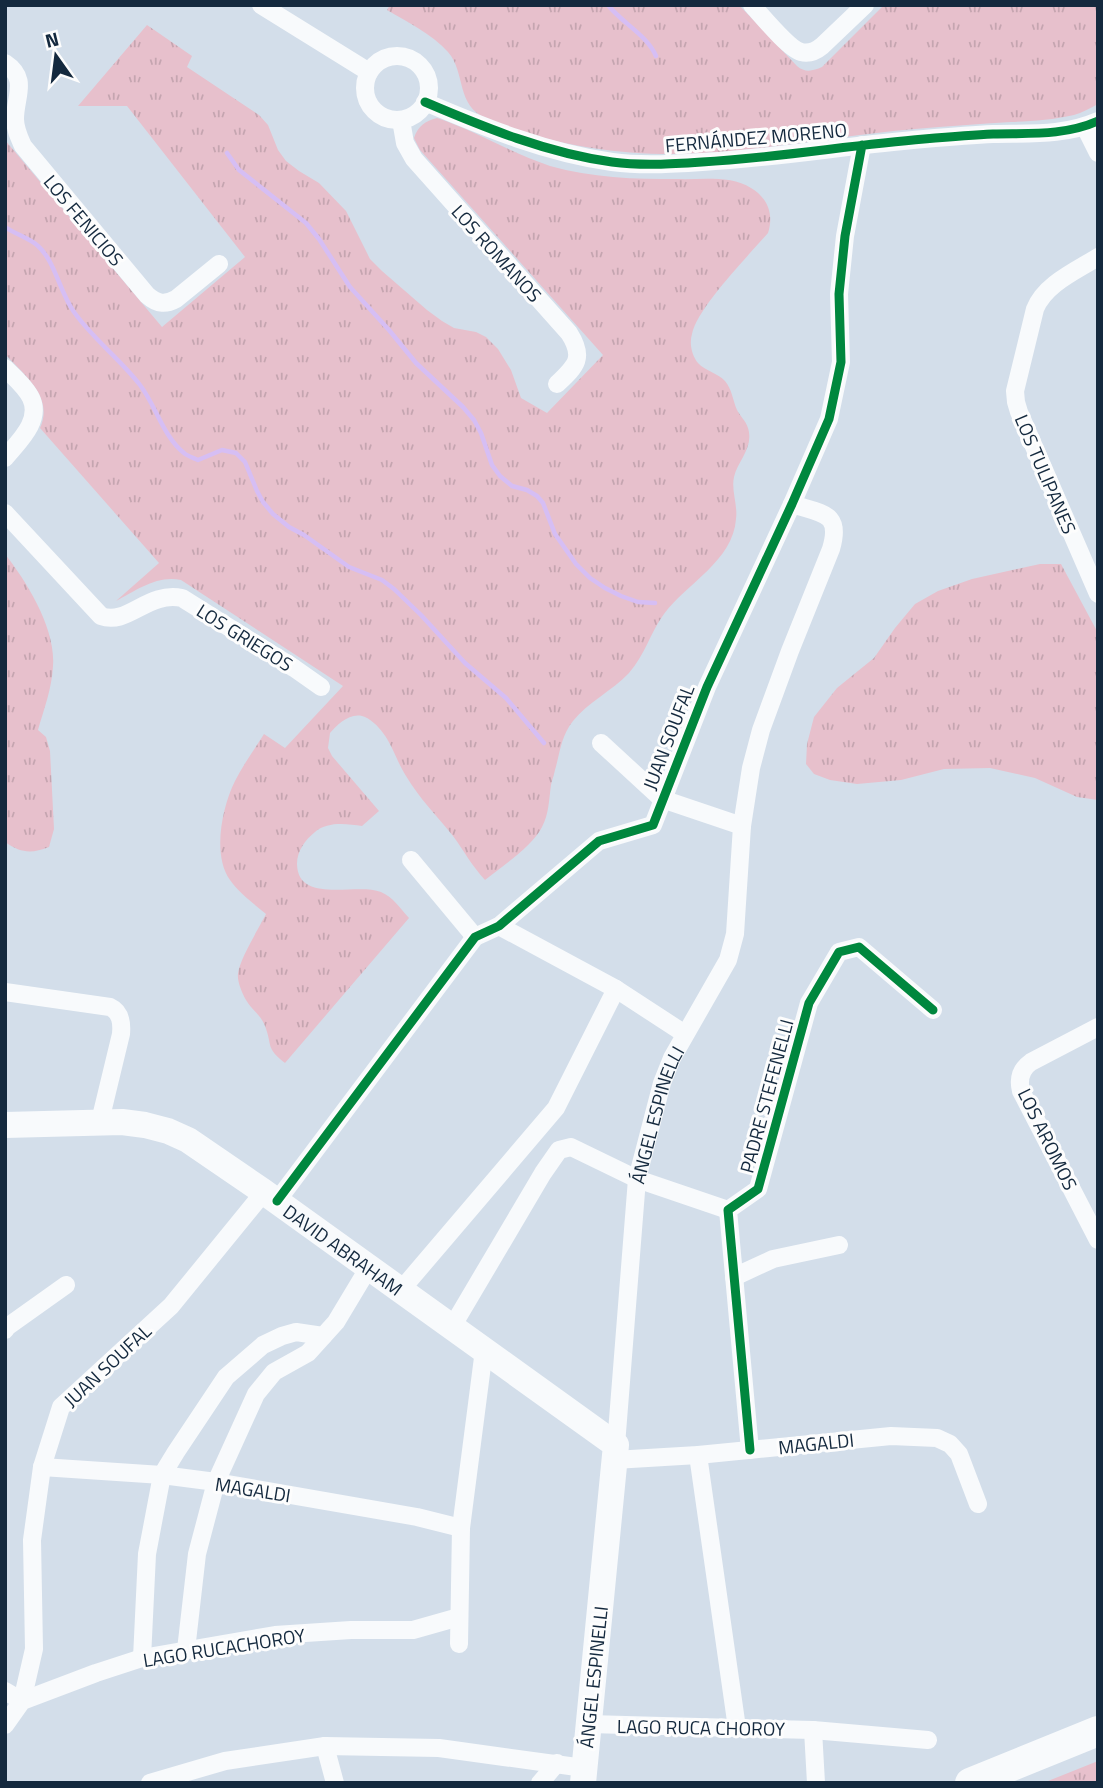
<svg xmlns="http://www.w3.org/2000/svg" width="1103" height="1788" font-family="'Titillium Web',sans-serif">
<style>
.grass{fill:url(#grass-tufts)}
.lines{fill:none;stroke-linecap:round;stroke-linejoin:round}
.stream{stroke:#d6bef4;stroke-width:4.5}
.minor{stroke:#f8fafc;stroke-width:18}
.secondary{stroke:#f8fafc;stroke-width:26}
.primary{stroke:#f8fafc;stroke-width:30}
.cycleway-casing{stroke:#fdfdfd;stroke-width:13}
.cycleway{stroke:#00873e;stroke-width:9}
.labels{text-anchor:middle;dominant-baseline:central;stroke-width:6;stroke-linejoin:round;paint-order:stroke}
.street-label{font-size:19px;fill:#14293e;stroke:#fdfdfd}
</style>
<defs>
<pattern id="grass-tufts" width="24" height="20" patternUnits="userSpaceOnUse" patternTransform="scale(1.75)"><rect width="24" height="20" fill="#e7c0cc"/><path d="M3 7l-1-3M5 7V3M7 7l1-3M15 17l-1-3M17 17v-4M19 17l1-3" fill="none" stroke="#c5a5b0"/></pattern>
</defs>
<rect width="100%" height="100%" fill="#d3deea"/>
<!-- grass -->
<path class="grass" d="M390 5H739L797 66C805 73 813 71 822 67L884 5H1098V104C1090 108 1082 113 1074 115 1053 120 1032 121 1011 122 979 124 947 126 915 129 834 136 754 153 672 154 609 154 544 143 486 118 456 106 466 73 448 52 432 34 407 22 387 10Z
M147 25 192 56 187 67 259 115 268 125 278 150 286 161 299 171 319 183 346 211 370 259 382 271 427 310 442 321 454 328 476 332 486 337 498 349 511 370 521 398 547 413 603 355 420 150 414 138C418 126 425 121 437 118 476 131 511 153 550 166 571 172 592 175 613 177 635 179 656 179 677 179 700 180 731 175 751 188 768 198 774 215 768 233 749 255 697 308 692 334 689 344 692 356 698 363 705 371 718 373 725 381 732 389 733 401 737 410 740 416 746 421 748 428 754 448 738 460 734 477 731 491 738 505 736 519 733 561 687 583 664 614 650 633 645 655 629 673 612 691 588 702 573 721 561 736 560 753 555 770 554 775 552 780 551 785 549 799 549 814 542 827 532 847 502 866 485 880 472 866 464 851 453 836 437 816 419 798 406 776 397 762 393 746 383 733 378 726 370 718 362 716 349 713 337 725 330 733L328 748 332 756 379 811 362 826C347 824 328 821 315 832 305 840 297 851 297 864 298 905 357 882 381 892 393 897 400 908 409 918L285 1063C265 1047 273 1047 265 1026 261 1015 251 1009 246 1000 242 993 237 981 238 974 239 960 259 928 266 914 254 904 239 893 230 880 212 855 222 807 235 781 243 765 254 750 264 734L285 748 343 686 181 580C157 575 137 590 116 601L159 563 40 428C54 397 25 376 5 354V140L162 327 245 257 127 106H78Z
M5 554C27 582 56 629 53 666 52 688 44 709 38 730L46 737 50 751 54 829 49 847C31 854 21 853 5 842Z
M1040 564H1061L1098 633V800L1077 797 1035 778 990 768 944 769 901 780 857 784 830 780 814 774 806 764 807 744 814 717 837 688 874 658 895 628 915 604 938 591 972 579Z
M1098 1761V1783H1043Z"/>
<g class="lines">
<!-- stream -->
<path class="stream" d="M608 5C622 23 647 35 656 56
M227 153 239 170 306 223 319 239 350 287 389 330 416 363 463 407 474 420 481 433 492 465 500 476 512 486 527 490 537 496 543 503 555 534 576 564 590 578 605 588 621 596 638 602 655 603
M5 227C15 234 31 239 38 246 55 261 60 293 74 312 93 339 120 359 140 385 156 406 163 436 184 453 187 456 194 458 198 460L222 450 236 453 245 462 257 491 263 502 273 514 289 527 304 535 349 567 382 580 394 589 421 615 465 663 506 698 544 743"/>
<!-- minor -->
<g class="minor">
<path d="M261 5 369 72"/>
<path d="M752 5C762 16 789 49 801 52 809 54 816 51 822 46L865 5"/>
<circle cx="397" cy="88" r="32"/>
<path d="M5 63C29 79 15 96 15 119 15 129 19 137 23 146L147 295C157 304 165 305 176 299L219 264"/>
<path d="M425 102C486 128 547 153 612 162 642 166 672 164 702 162 777 158 850 145 924 139 947 137 970 135 993 134 1029 133 1064 136 1098 121"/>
<path d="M401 120 405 143 414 159 569 333C585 358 576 366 557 384"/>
<path d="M1085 127 1098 153"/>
<path d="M1098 257C1076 271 1045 284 1035 309L1015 391 1016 402 1019 412 1098 594"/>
<path d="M5 368C14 377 26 387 31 398 42 421 18 442 5 458"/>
<path d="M5 513 101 616C128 626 147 591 182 598L294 668 321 687"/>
<path d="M601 743 662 799 742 826"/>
<path d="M411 860 475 937"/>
<path d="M616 989 685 1034"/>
<path d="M5 992 110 1007C121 1012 122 1023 121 1034L100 1121"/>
<path d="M1098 1027 1031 1062C1021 1069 1018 1079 1021 1091L1098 1240"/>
<path d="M277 1201 475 937 499 926 599 841 653 825 707 687 792 504 829 419 841 362 839 294 845 236 862 145"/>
<path d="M734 1277 773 1259 839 1245"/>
<path d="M401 1290 556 1108 616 989 499 926"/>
<path d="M452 1327 543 1173 559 1150 571 1147 637 1179 728 1210"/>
<path d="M5 1330 7 1327 66 1285"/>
<path id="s1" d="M616 1445 637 1179 662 1083 672 1058 728 960 735 934 742 826 751 768 761 730 790 651 831 549C842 512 822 514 792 504"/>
<path d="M750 1450 728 1210 758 1189 809 1003 839 952 859 947 933 1010"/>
<path d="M698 1455 737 1728"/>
<path d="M614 1460 698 1455 891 1436 937 1438 950 1444 959 1454 978 1504"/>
<path d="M42 1467 162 1475 216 1482 417 1517 461 1528"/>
<path d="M459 1644 461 1528 484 1350"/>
<path d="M186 1650 197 1554 216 1482 256 1394 274 1372 308 1353 336 1322 369 1267"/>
<path d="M142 1658 147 1554 162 1475 176 1452 226 1377 263 1345 282 1336 296 1332 323 1336"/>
<path d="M5 1691 22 1701"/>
<path d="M22 1701 34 1649 32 1540 42 1467 61 1407 171 1306 264 1192"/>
<path d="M589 1724 813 1730 928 1740"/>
<path d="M5 1725 22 1701 96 1673 142 1658 275 1635 351 1630H413L459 1617"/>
<path d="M813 1730 816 1783"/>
<path d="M325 1746 335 1783"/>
<path d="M150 1783 225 1761 325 1746 439 1748 584 1768"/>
<path d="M540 1783 557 1763"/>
</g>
<!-- secondary -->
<path class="secondary" id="s2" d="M5 1125 122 1122 145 1125 168 1131 188 1140 264 1192 616 1445 583 1783"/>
<!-- primary -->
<path class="primary" d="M970 1783 1098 1731"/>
<defs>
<path id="cycleway" d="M425 102C486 128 547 153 612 162 642 166 672 164 702 162 777 158 850 145 924 139 947 137 970 135 993 134 1029 133 1064 136 1098 121
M277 1201 475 937 499 926 599 841 653 825 707 687 792 504 829 419 841 362 839 294 845 236 862 145
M750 1450 728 1210 758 1189 809 1003 839 952 859 947 933 1010"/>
</defs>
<!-- cycleway casing -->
<use href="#cycleway" class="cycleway-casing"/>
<!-- cycleway -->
<use href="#cycleway" class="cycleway"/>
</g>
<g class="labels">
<!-- street labels -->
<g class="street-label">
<text transform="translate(756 137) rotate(-5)">FERNÁNDEZ MORENO</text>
<text transform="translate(84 220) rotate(50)">LOS FENICIOS</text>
<text transform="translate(497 253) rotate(48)">LOS ROMANOS</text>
<text transform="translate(1046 474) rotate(67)">LOS TULIPANES</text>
<text transform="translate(245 637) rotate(32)">LOS GRIEGOS</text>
<text transform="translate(668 737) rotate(-69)">JUAN SOUFAL</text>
<text transform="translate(766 1096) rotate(-75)">PADRE STEFENELLI</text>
<text stroke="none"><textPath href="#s1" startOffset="334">ÁNGEL ESPINELLI</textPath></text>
<text transform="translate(1048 1139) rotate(64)">LOS AROMOS</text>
<text stroke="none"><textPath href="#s2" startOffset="376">DAVID ABRAHAM</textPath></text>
<text transform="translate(107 1365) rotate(-43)">JUAN SOUFAL</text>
<text transform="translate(816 1443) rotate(-6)">MAGALDI</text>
<text transform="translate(253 1489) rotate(9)">MAGALDI</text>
<text transform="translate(224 1647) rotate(-9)">LAGO RUCACHOROY</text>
<text transform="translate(593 1677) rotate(-84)">ÁNGEL ESPINELLI</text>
<text transform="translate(701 1727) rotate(1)">LAGO RUCA CHOROY</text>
</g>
</g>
<!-- border -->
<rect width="1103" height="1788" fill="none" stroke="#14293e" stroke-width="14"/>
<!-- north arrow -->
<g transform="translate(56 56) rotate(346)" stroke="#fdfdfd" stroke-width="5" paint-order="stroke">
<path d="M0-5L12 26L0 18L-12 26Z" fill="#14293e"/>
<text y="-10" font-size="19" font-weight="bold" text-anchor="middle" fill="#14293e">N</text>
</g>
</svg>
